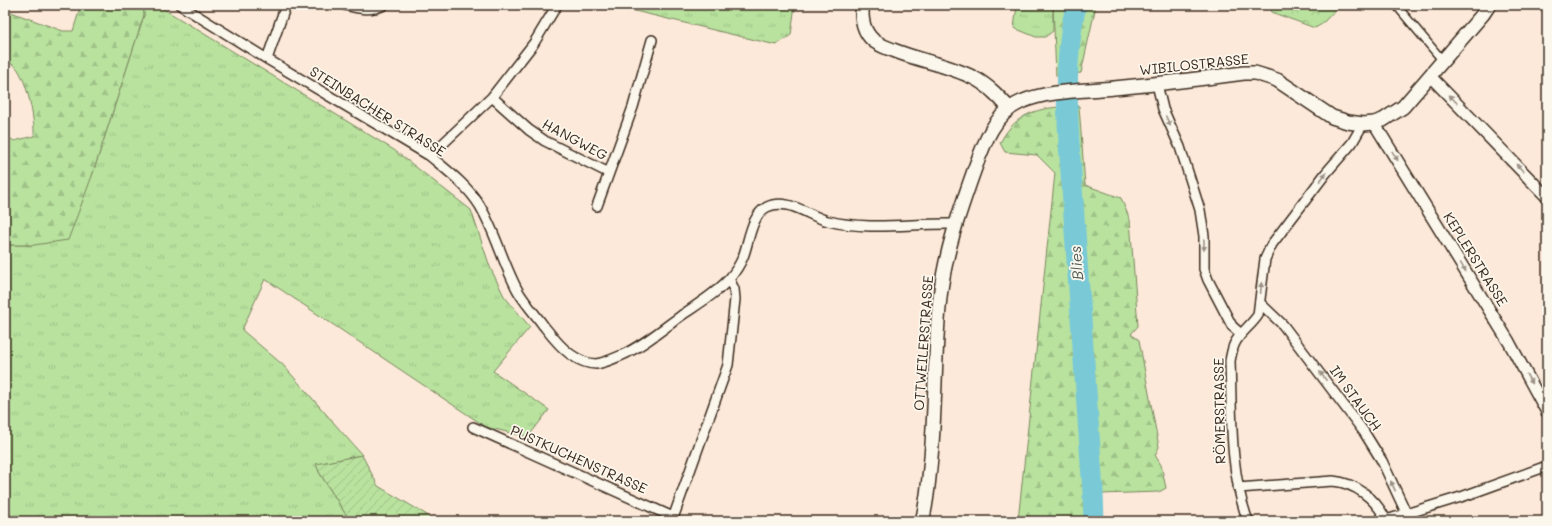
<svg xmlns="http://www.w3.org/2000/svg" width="1552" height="526" font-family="Mali,sans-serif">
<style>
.grass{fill:url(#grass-tufts);stroke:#7a865e}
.forest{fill:url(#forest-firs);stroke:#7a865e}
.park{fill:url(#park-crowns);stroke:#7a865e}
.garden{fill:url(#garden-furrows);stroke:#7a865e}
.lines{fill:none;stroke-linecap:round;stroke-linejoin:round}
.river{stroke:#7ac9d7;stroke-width:21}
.pedestrian-casing{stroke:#3b2a1e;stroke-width:10}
.minor-casing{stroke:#3b2a1e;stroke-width:12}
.tertiary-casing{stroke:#3b2a1e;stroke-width:14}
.secondary-casing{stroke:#3b2a1e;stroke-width:16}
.pedestrian{stroke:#fbf7ec;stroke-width:7}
.minor{stroke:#fbf7ec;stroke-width:9}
.tertiary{stroke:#fbf7ec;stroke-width:11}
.secondary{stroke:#fbf7ec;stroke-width:13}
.oneway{fill:#9b9085}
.labels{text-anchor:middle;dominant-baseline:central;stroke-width:3.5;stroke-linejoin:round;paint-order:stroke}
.street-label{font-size:14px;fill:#3b2a1e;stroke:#fbf7ec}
.water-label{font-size:15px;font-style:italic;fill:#4e5a56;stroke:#fbf7ec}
</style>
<defs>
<pattern id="grass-tufts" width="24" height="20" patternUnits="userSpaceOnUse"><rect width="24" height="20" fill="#b8e29e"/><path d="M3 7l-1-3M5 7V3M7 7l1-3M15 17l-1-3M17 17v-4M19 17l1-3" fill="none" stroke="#9fc288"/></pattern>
<pattern id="forest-firs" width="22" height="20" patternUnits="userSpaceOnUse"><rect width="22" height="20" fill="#b8e29e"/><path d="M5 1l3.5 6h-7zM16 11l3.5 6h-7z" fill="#9fc288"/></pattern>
<pattern id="park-crowns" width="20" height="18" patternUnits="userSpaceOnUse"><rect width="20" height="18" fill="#b8e29e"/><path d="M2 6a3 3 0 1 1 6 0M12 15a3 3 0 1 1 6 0" fill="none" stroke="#9fc288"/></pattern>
<pattern id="garden-furrows" width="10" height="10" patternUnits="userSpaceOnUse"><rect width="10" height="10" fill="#b8e29e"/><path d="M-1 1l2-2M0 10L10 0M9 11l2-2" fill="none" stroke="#9fc288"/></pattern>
</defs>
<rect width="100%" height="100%" fill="#fce9d9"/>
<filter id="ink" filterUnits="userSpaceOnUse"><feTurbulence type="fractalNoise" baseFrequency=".025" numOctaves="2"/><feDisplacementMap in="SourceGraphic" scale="8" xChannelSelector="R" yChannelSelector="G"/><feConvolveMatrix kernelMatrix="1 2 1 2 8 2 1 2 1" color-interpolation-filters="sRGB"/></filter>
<g filter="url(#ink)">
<!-- grass -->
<path class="grass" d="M143 5H157L394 150 471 210 490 267 504 296 530 327 493 371 549 410 528 437 486 427 265 279 242 330 283 365 362 455 317 464 319 472 350 521H14L5 504V245H34L92 176 144 15Z
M610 5H795L791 35 776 45Z
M1017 5H1053V31L1045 37H1036L1014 28Z"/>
<!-- forest -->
<path class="forest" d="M81 5H143L144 15 92 176 68 240 34 245H5V135L14 141 34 136C35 119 27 80 16 67 14 64 8 63 5 61V10L63 31H73Z
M1053 5H1095V10L1081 73 1056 76Z
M1079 106 1085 185 1121 198 1130 220 1138 326 1131 334 1139 340 1159 447 1155 455 1161 465 1166 488 1159 492 1100 494V521H1018L1055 173 1037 155 1005 152 1000 143C1017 109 1045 107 1079 106Z"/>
<!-- park -->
<path class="park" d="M1274 5H1340L1322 24 1315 28 1271 12Z"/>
<!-- garden -->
<path class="garden" d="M362 455 378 486 427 515 432 521H350L319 472 316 464Z"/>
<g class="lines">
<!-- river -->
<path class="river" d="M1076 5C1060 74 1070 147 1074 217 1080 309 1087 400 1093 492L1094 521"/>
<defs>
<path id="pedestrian" d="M1396 5 1443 61"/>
<path id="minor" d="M180 5 267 59 430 156C448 171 468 186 480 206 496 233 503 264 518 291 525 303 535 314 543 325 551 335 559 346 570 354 577 359 587 364 596 364 604 363 613 359 620 356 641 347 663 329 682 315 698 304 717 293 730 278 735 272 740 264 743 257 749 242 751 215 767 207 787 197 809 216 828 221 870 231 912 223 955 224
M345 5C359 9 371 11 384 5
M267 59 286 5
M1157 84 1163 109 1180 147 1200 210 1204 236V269L1208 280 1232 326 1241 334
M492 97 529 130 545 141 609 173
M430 156 492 97 534 43 557 5
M597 206 633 107 652 40
M1260 303 1283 325 1364 432 1382 461 1410 521
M473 427 673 517
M1238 488 1333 481C1356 483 1376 499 1386 520
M672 521 728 365 735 299 734 289 729 279
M1248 521C1229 470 1232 415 1230 361 1231 356 1232 350 1234 345 1239 333 1251 326 1258 315L1265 259 1272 244 1326 173 1352 143 1363 124
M1383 521 1464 496 1547 466"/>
<path id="tertiary" d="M1430 76 1547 197
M1374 123 1509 342 1547 412"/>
<path id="secondary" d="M863 5C860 18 864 33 874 41 880 45 887 48 893 50 920 61 949 65 974 78 988 85 999 97 1009 108
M922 521C927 504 928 485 930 468 936 411 934 354 940 297 945 253 960 210 975 168 984 143 995 113 1021 102 1048 90 1085 91 1114 88 1157 84 1200 79 1244 73H1255L1277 80 1332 117 1348 122 1363 124 1374 123 1383 120 1403 107 1483 14 1489 5"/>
</defs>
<!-- pedestrian casing -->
<use href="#pedestrian" class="pedestrian-casing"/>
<!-- minor casing -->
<use href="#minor" class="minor-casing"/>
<!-- tertiary casing -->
<use href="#tertiary" class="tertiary-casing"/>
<!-- secondary casing -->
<use href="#secondary" class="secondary-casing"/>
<!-- pedestrian -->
<use href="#pedestrian" class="pedestrian"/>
<!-- minor -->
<use href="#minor" class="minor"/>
<!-- tertiary -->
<use href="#tertiary" class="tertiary"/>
<!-- secondary -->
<use href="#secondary" class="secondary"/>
</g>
<!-- one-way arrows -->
<defs><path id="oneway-solid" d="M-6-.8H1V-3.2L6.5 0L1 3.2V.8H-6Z"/></defs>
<g class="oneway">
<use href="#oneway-solid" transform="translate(1453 99) rotate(-134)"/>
<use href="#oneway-solid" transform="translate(1168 121) rotate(66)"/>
<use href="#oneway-solid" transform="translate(1395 156) rotate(58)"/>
<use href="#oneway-solid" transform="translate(1520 168) rotate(-135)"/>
<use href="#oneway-solid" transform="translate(1323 177) rotate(-52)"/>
<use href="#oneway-solid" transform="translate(1204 245) rotate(90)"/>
<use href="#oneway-solid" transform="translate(1463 267) rotate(58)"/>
<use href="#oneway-solid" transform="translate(1261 288) rotate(-86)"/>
<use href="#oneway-solid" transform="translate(1323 376) rotate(-127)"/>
<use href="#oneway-solid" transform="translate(1529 379) rotate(61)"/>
<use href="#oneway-solid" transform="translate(1393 486) rotate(-115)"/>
</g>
</g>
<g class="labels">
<!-- street labels -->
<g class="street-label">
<text transform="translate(1194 64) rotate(-6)">WIBILOSTRASSE</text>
<text transform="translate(378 111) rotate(32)">STEINBACHER STRASSE</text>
<text transform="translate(575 139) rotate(28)">HANGWEG</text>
<text transform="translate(1476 259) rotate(58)">KEPLERSTRASSE</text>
<text transform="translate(923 343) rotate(-86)">OTTWEILERSTRASSE</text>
<text transform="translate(1356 398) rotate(54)">IM STAUCH</text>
<text transform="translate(1219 411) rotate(-91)">RÖMERSTRASSE</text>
<text transform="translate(579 459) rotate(24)">PUSTKUCHENSTRASSE</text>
</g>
<!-- water labels -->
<g class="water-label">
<text transform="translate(1076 263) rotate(-94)">Blies</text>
</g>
</g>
<!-- margin -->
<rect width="1552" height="526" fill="none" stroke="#fbf7ec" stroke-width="20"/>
<rect x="10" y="10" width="1532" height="506" fill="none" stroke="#3b2a1e" stroke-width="1.5" filter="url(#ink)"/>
</svg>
